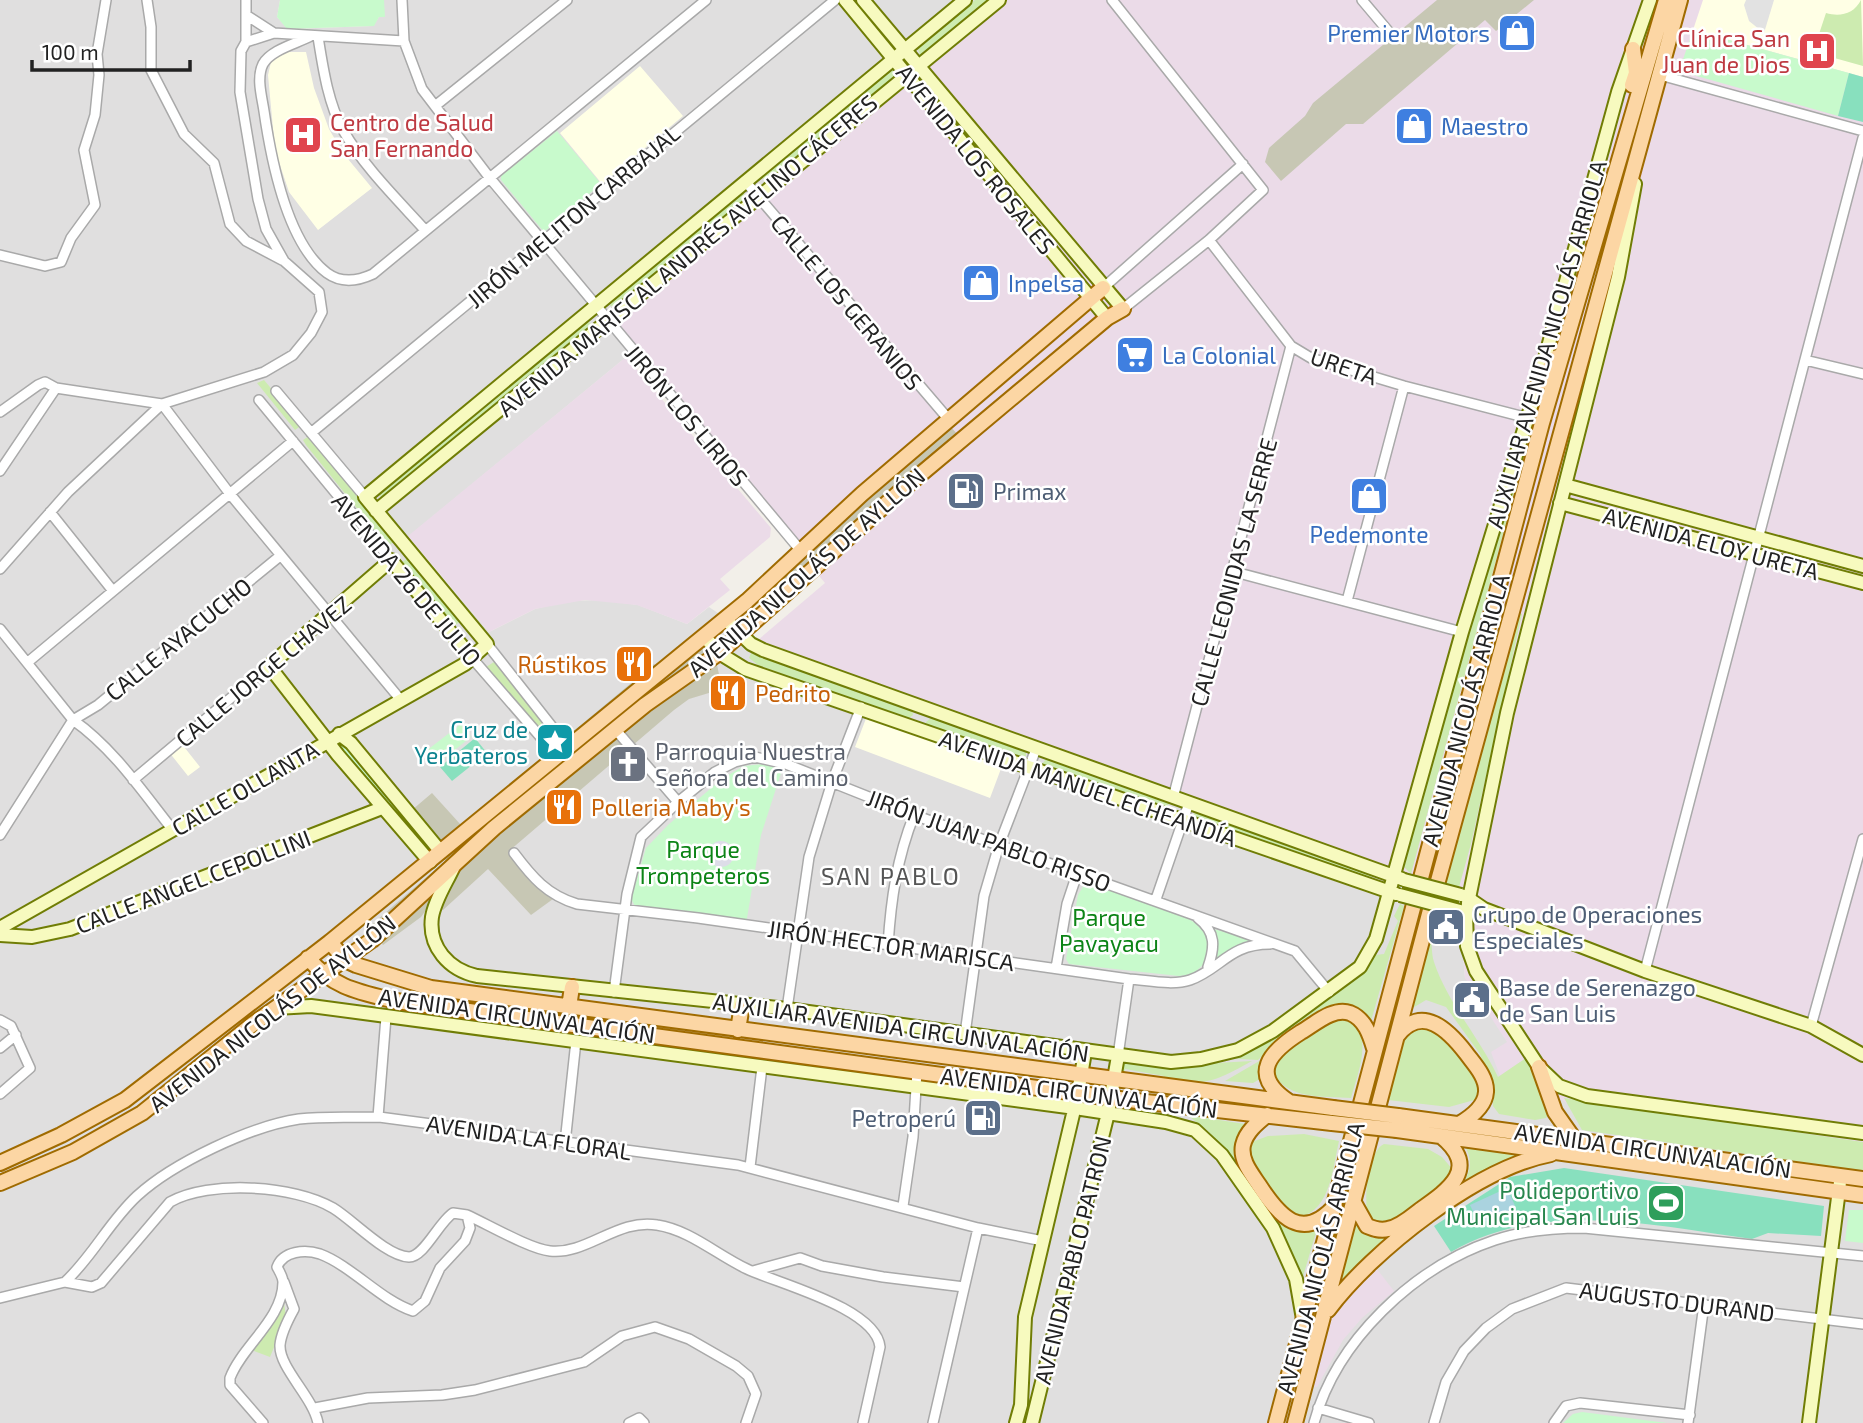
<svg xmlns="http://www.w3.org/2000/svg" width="1863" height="1423" font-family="'Exo 2',sans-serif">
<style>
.residential{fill:#e0dfdf}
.industrial{fill:#ebdbe8}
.education{fill:#ffffe5}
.construction{fill:#c7c7b4}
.grass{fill:#cdebb0}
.park{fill:#c8facc}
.pitch{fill:#88e0be}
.parking{fill:#e2e2e2}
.plaza{fill:#dddde8}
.water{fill:#aad3df}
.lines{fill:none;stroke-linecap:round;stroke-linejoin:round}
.street-casing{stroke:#a9a9a9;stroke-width:12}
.secondary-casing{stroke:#707d05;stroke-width:16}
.primary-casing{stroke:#a06b00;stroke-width:18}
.street{stroke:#fff;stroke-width:9}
.secondary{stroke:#f7fabf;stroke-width:12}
.primary{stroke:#fcd6a4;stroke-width:14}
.secondary-bridge-casing{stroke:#707d05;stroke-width:16;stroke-linecap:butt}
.primary-bridge-casing{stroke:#a06b00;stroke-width:18;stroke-linecap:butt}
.secondary-bridge{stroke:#f7fabf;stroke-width:12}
.primary-bridge{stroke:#fcd6a4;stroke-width:14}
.labels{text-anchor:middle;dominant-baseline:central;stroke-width:5;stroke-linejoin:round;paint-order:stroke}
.shop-label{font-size:23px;fill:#366cbe;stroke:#fff;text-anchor:start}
.health-label{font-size:23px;fill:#be3a42;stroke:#fff;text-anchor:end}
.street-label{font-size:23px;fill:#222;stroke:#fff}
.service-label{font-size:23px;fill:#4e5e75;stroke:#fff;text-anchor:start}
.food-label{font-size:23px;fill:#c56008;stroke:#fff;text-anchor:start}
.culture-label{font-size:23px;fill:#0d838f;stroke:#fff;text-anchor:end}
.worship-label{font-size:23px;fill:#5b616d;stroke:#fff;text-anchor:start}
.park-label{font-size:23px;fill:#0c8416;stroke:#fff}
.leisure-label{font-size:23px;fill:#27864d;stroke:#fff;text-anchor:end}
.neighbourhood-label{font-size:24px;letter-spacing:2px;fill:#555;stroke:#fff}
</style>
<rect width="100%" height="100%" fill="#f2efe9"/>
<!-- residential -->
<path class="residential" d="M0 0H280L277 17 288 29 373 26 379 17 384 16V0H1003L631 353 408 537 489 632 535 609 568 601 602 600 638 605 687 624 709 607 758 640 1375 865 1460 922 1465 978 1863 1153V1423H0Z"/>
<!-- industrial -->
<path class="industrial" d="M1003 0H1863V1153L1594 1120 1534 1083 1520 1062 1500 1076 1491 1052 1507 1042 1465 978 1460 922 1375 865 758 640 825 583 609 327Z
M626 357 771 528 770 537 720 579 730 590 687 624 637 605 585 600 535 609 489 632 408 536Z
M1373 1264 1394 1291 1362 1318 1343 1340 1317 1387 1309 1385 1327 1318Z"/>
<!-- education -->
<path class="education" d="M1703 0H1863V77L1693 30Z
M285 52H306L314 88 329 129 343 153 372 188 318 230 289 192 275 150 268 75 271 62Z
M640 66 683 116 602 184 560 133Z
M867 716 1002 766 990 798 855 747Z
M181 743 200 767 188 776 169 752Z"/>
<!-- construction -->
<path class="construction" d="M1437 0H1534L1496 31 1485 20 1363 124H1346L1281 181 1265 162 1269 148 1305 116 1313 103Z
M950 426 959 436 955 454 834 559 806 575 752 590Z
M734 617 707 645 715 655 722 689 689 699 674 710 509 851 553 899 531 915 488 869 443 910 431 903 421 917 383 945 369 927 445 861 444 846 412 810 432 793 461 825 654 664 659 668Z"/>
<!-- grass -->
<path class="grass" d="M975 0H988L920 55 917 46Z
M1861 0 1863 66 1813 52 1826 13C1840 17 1854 14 1861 0Z
M892 66 897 75 766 182 760 174Z
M742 193 748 197 745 203 616 306H610L612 299Z
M587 321 593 325 384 500 375 491Z
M264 380 302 425 295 430 257 383Z
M309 436 394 542 387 546 306 445 303 440Z
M1512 489 1515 490 1411 874 1404 867 1454 677Z
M410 557 461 621 454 626 402 562Z
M1518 612 1522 614 1471 844 1458 891 1443 887Z
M752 651 911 707 913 715 907 720 758 665 749 658Z
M494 662 551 731 545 737 486 667Z
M932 717 1026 750V756L1021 760 927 726 926 722Z
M1047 758 1168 801 1169 804 1166 809 1041 765Z
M1198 810 1370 875 1376 881 1191 817Z
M1400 904 1404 906 1371 1021 1357 1007 1349 1006 1278 1041 1258 1060 1222 1058C1265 1038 1351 995 1375 955L1384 954 1398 921 1394 916Z
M1431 930C1432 940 1431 953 1434 962 1448 1004 1480 1038 1498 1077L1526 1058 1549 1113 1546 1118 1535 1120 1499 1114 1493 1106V1085L1480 1054 1446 1007 1426 1000 1411 1009Z
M1346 1018C1376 1032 1357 1075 1351 1098 1324 1096 1289 1100 1274 1074 1272 1051 1326 1019 1346 1018Z
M1423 1025 1442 1031 1481 1084 1478 1099 1449 1107 1388 1100 1404 1039Z
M1119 1059 1197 1064 1252 1061C1214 1082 1206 1086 1163 1080L1164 1076 1125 1069 1124 1075H1117Z
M1261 1060 1260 1079 1253 1083 1225 1081Z
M1564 1098 1863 1142V1171L1582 1130Z
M1187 1115 1245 1124 1236 1143 1240 1167 1206 1129Z
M1304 1134 1339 1141C1333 1166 1331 1210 1300 1217 1274 1210 1245 1168 1252 1142L1268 1136Z
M1384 1144 1428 1149 1442 1157 1454 1171 1453 1176C1433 1192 1393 1239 1368 1215 1363 1200 1369 1150 1384 1144Z
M1464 1144 1534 1154 1458 1190C1471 1174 1474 1162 1464 1144Z
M1263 1201C1278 1221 1290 1232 1317 1229L1302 1280 1282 1231Z
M1355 1224 1373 1238 1406 1228 1381 1244 1343 1282 1340 1280Z
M284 1302 286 1318 270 1357 249 1349Z"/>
<!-- park -->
<path class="park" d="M280 0H384L385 17H379L374 26 287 29 277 17Z
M1693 30 1849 73 1838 116 1679 71Z
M557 131 601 184 544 232 501 180V176Z
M461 724 471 737 437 764 426 751Z
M343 740 433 851 426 856 336 745Z
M763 764 782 770 761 835 746 924 635 906 631 899 646 848 668 825 723 778 744 766Z
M1089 883 1189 919C1208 931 1210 941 1206 962L1193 974 1179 976 1069 964 1066 959 1078 895 1084 885Z
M1213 929 1248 938 1250 940 1215 959Z
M1849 1210H1863V1243L1845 1241Z
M1582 1412 1667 1423H1563L1573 1414Z"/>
<!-- pitch -->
<path class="pitch" d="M1849 73 1863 77V122L1838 116Z
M475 738 487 753 452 781 440 767Z
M1564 1168 1824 1206 1821 1236 1768 1233 1752 1239C1652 1225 1544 1199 1451 1252L1434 1226 1510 1177Z"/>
<!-- parking -->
<path class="parking" d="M1746 0H1774L1764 33 1749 21 1744 5Z"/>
<!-- plaza -->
<path class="plaza" d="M708 854a13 13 0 1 1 26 0a13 13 0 1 1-26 0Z"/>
<!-- water -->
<path class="water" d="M1507 1188 1516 1208 1479 1224 1470 1205Z"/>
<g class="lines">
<defs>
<path id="street" d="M147 0 151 27V70L184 134 214 163 230 224 246 241 282 260
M402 0 404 41 422 89 489 177 801 551
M1112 0 1263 190 1209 240 1123 309
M1362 0 1389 32
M246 15 274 33
M309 37C295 44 271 50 263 64 256 78 262 97 264 111 271 159 287 243 327 273 342 284 358 281 373 274L706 0
M318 37C323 68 328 103 343 130 364 167 397 199 425 230
M246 42 274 33 404 41
M1660 75 1863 131
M435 106 567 0
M745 181 950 421
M1209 240 1291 346 1311 358 1404 386 1528 418
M0 255 45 266 61 262 71 238 95 205 84 150 95 115 99 75 97 54 106 0
M1103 288 1243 164
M1805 360 1863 374
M276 391 365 497
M259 400 391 560
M0 412 38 385 45 382 56 388
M311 433 835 0
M0 471 56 388 162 404 264 372 293 355 311 333 322 312 319 292 284 261 266 229 258 199 240 92 241 51 246 42V0
M50 512 113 591
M0 569 68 492 162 404 230 494 400 699
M1235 572 1462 632
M1347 601 1404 386
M0 629 73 720 0 835
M487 644 568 747
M472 658 557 756
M28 662 293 441
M615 729 678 802
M133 780 269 666
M1173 798 1291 346
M172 829C142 791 113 748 73 720L98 705 280 556
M514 853C532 877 547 895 577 904L698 918 1129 979C1147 980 1172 986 1190 980 1221 969 1229 944 1270 944
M1156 899 1189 803
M1198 918C1216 932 1215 947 1208 967
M888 945C891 899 897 858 914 815
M1056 968 1067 904 1077 874
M1645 971 1863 138
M614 992 627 894 641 837 678 802 715 772 735 762 755 757 786 764 914 815 1295 951 1329 992
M787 1009 809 857 832 782 861 707
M0 1020 11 1026 30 1068 0 1094
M1811 1026 1863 839
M965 1034 984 896 999 845 1036 749
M0 1048 16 1035
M1118 1056 1129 979
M378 1117 386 1017
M565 1143 576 1041
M750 1167 762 1067
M903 1206 913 1137 917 1071
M753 1271 800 1258 822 1266 883 1277 964 1287
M65 1282C93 1256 109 1222 137 1196 173 1163 251 1126 299 1119 326 1116 352 1118 379 1117L738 1165 978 1228 1043 1241
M284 1282 294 1309C289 1318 281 1334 280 1345 279 1368 313 1397 318 1423
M0 1298 65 1282 92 1287 101 1283 170 1202C209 1180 294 1185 333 1208 353 1220 386 1256 409 1257 424 1257 439 1222 453 1213L467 1215C487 1224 530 1249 550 1251 587 1255 618 1218 657 1225 690 1230 717 1255 747 1269 779 1284 876 1308 880 1347L863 1423
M315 1408 368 1398 442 1395 475 1390 584 1362 622 1336 655 1327 689 1339 736 1366 748 1376 756 1394 746 1423
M1318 1408 1369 1423
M263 1423 230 1385V1378C242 1346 283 1319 283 1282 283 1277 279 1271 277 1267 283 1251 305 1249 320 1254 352 1266 380 1300 413 1311L425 1301 440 1268 465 1241 470 1228 467 1215
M629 1423 639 1418 644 1423
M933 1423 978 1228
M1314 1423C1336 1341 1414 1267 1495 1240 1524 1230 1554 1228 1584 1228L1863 1256
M1434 1423 1446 1382 1464 1351 1486 1328 1512 1309 1566 1288 1863 1324
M1554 1423 1566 1406 1580 1403 1690 1415
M1688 1423 1704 1304"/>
<path id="secondary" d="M845 0 1107 318
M863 0 1123 309
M1635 184 1618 277 1507 713 1466 913 1467 946 1476 971 1539 1067 1559 1086 1587 1096 1863 1133
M1565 485 1863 566
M1560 503 1863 583
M376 511 999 0
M725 619 751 644 763 650 1402 879
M704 636 719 653 745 669 1396 894
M339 734 351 743 441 852
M430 862 338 755 269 666 391 560 472 658
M454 866C447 882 435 899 432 917 428 947 449 970 477 976L787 1009 1171 1062 1201 1059 1238 1050 1273 1031 1360 967 1376 939 1462 632 1537 387 1618 92 1650 0
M1465 896 1484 909 1645 971 1811 1026 1863 1055
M0 928 465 664 487 644 365 497 965 0
M0 935 32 937 70 929 382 808
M276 1008 311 1006 1075 1108 1166 1122 1195 1130 1222 1155 1273 1228 1296 1279 1303 1319
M1016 1423 1021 1405 1025 1317 1078 1093 1085 1052
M1032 1423 1108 1113 1118 1056
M1809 1423 1840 1182"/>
<path id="primary" d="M1632 85 1636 73 1633 49
M1537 387 1557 357
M330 942 345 960 356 965 431 988 1333 1108
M308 958C333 988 359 992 396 1001L1111 1098 1332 1123
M569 1007 572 987
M738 1030 742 1005
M1397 1036C1422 1003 1449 1031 1466 1053 1474 1064 1487 1077 1486 1092 1485 1106 1471 1117 1459 1124
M1539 1067 1555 1112 1574 1139
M1288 1101C1248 1074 1271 1051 1301 1032 1315 1024 1333 1007 1350 1013 1365 1019 1370 1035 1374 1048
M1267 1115C1257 1123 1246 1132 1243 1145 1240 1160 1251 1173 1259 1185 1279 1216 1302 1243 1335 1206
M1398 1116 1863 1179
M1397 1130 1863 1195
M0 1163 61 1135 125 1100 330 942 747 601 862 494 1103 288
M0 1183 73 1152 142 1113 253 1024 372 940 494 828 645 705 719 653 903 489 1107 318 1123 309
M1353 1201 1367 1226C1374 1229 1380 1231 1388 1229 1400 1227 1411 1217 1420 1210 1450 1189 1480 1168 1441 1136
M1328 1310C1373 1250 1477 1168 1551 1154
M1276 1423 1542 423 1666 0
M1295 1423 1430 910 1680 0"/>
</defs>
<!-- street casing -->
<use href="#street" class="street-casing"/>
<!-- secondary casing -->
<use href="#secondary" class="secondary-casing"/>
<!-- primary casing -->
<use href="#primary" class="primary-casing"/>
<!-- street -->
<use href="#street" class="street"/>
<!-- secondary -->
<use href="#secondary" class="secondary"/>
<!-- primary -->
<use href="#primary" class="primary"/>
<defs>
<path id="secondary-bridge" d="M1404 880 1461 895
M1400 895 1460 911"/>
<path id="primary-bridge" d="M1333 1108 1398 1116
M1332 1123 1397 1130"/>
</defs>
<!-- secondary-bridge casing -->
<use href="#secondary-bridge" class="secondary-bridge-casing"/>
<!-- primary-bridge casing -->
<use href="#primary-bridge" class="primary-bridge-casing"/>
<!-- secondary-bridge -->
<use href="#secondary-bridge" class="secondary-bridge"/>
<!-- primary-bridge -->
<use href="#primary-bridge" class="primary-bridge"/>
</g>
<!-- icons -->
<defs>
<symbol id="shop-square" viewBox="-11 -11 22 22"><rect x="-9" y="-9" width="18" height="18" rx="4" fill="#3f7fe0" stroke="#fff"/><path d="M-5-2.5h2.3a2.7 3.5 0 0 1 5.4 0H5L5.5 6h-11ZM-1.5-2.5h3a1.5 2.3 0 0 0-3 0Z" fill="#fff"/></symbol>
<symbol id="hospital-square" viewBox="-11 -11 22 22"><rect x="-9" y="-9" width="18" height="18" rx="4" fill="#e0444e" stroke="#fff"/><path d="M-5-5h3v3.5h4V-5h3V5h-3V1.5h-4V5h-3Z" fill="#fff"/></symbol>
<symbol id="supermarket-square" viewBox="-11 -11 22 22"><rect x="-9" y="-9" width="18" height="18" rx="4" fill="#3f7fe0" stroke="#fff"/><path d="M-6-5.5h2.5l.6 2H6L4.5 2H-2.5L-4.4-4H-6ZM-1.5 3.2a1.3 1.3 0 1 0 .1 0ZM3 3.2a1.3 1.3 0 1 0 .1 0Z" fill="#fff"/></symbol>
<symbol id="fuel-square" viewBox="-11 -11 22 22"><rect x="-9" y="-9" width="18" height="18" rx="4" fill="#5c6f8a" stroke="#fff"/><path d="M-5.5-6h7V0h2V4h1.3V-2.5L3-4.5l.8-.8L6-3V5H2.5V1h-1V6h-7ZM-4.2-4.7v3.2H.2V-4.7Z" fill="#fff"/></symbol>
<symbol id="restaurant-square" viewBox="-11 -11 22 22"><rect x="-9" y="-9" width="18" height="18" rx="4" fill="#e8710a" stroke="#fff"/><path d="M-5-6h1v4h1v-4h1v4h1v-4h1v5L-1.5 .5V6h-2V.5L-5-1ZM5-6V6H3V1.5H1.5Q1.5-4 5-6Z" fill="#fff"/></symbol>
<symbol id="sight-square" viewBox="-11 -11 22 22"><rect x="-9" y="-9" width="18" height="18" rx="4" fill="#0f9aa8" stroke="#fff"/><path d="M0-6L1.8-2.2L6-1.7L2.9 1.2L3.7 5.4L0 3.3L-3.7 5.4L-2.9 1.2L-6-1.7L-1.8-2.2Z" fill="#fff"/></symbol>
<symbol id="church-square" viewBox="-11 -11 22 22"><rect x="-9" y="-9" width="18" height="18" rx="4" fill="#6b7280" stroke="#fff"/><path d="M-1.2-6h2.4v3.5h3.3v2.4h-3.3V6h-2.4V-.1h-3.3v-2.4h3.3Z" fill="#fff"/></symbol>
<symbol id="civic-square" viewBox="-11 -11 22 22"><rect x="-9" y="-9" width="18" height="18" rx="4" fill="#5c6f8a" stroke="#fff"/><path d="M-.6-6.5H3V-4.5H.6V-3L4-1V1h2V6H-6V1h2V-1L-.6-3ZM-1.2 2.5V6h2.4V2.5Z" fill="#fff"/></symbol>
<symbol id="stadium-square" viewBox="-11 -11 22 22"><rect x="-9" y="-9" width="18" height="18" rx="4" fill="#2e9e5b" stroke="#fff"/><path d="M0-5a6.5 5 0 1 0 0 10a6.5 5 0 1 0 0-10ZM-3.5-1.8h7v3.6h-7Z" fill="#fff"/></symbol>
</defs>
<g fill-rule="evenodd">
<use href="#shop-square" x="1495" y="11" width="44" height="44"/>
<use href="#hospital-square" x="1795" y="29" width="44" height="44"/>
<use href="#shop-square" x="1392" y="104" width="44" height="44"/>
<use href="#hospital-square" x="281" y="113" width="44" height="44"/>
<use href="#shop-square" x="959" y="261" width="44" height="44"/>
<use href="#supermarket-square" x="1113" y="333" width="44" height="44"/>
<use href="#fuel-square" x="944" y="469" width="44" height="44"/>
<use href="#shop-square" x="1347" y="474" width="44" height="44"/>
<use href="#restaurant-square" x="612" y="642" width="44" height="44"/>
<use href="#restaurant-square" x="706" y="671" width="44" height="44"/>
<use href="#sight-square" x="533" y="720" width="44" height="44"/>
<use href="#church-square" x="606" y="742" width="44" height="44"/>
<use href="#restaurant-square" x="542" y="785" width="44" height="44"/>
<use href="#civic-square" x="1424" y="905" width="44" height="44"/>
<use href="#civic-square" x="1450" y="978" width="44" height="44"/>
<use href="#fuel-square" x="961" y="1096" width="44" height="44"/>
<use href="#stadium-square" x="1644" y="1181" width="44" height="44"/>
</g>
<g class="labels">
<!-- shop labels -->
<g class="shop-label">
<text x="1490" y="33" text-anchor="end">Premier Motors</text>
<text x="1441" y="126">Maestro</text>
<text x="1008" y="283">Inpelsa</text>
<text x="1162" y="355">La Colonial</text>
<text x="1369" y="534" text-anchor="middle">Pedemonte</text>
</g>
<!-- health labels -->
<g class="health-label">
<text x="1790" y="38">Clínica San<tspan x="1790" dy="26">Juan de Dios</tspan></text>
<text x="330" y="122" text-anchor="start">Centro de Salud<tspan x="330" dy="26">San Fernando</tspan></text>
</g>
<!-- street labels -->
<g class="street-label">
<text transform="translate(976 159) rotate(51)">AVENIDA LOS ROSALES</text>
<text transform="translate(573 216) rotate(-40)">JIRÓN MELITON CARBAJAL</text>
<text transform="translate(687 255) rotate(-40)">AVENIDA MARISCAL ANDRÉS AVELINO CÁCERES</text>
<text transform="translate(847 302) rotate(50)">CALLE LOS GERANIOS</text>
<text transform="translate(1546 344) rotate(-74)">AUXILIAR AVENIDA NICOLÁS ARRIOLA</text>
<text transform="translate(1344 366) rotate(19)">URETA</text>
<text transform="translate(687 415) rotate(50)">JIRÓN LOS LIRIOS</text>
<text transform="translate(1711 543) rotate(15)">AVENIDA ELOY URETA</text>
<text transform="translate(806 572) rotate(-41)">AVENIDA NICOLÁS DE AYLLÓN</text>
<text transform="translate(1233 572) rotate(-75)">CALLE LEONIDAS LA SERRE</text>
<text transform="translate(407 579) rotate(50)">AVENIDA 26 DE JULIO</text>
<text transform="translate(178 639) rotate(-39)">CALLE AYACUCHO</text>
<text transform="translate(263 671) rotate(-40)">CALLE JORGE CHAVEZ</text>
<text transform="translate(1465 710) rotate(-75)">AVENIDA NICOLÁS ARRIOLA</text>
<text transform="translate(245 788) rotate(-30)">CALLE OLLANTA</text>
<text transform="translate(1088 788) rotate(19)">AVENIDA MANUEL ECHEANDÍA</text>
<text transform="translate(989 840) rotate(20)">JIRÓN JUAN PABLO RISSO</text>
<text transform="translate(193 881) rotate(-21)">CALLE ANGEL CEPOLLINI</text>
<text transform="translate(891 945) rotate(8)">JIRÓN HECTOR MARISCA</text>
<text transform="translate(272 1013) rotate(-38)">AVENIDA NICOLÁS DE AYLLÓN</text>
<text transform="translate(517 1015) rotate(8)">AVENIDA CIRCUNVALACIÓN</text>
<text transform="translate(901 1027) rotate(8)">AUXILIAR AVENIDA CIRCUNVALACIÓN</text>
<text transform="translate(1079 1092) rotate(7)">AVENIDA CIRCUNVALACIÓN</text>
<text transform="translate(529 1137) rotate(8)">AVENIDA LA FLORAL</text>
<text transform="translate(1653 1150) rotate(8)">AVENIDA CIRCUNVALACIÓN</text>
<text transform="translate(1320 1258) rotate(-75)">AVENIDA NICOLÁS ARRIOLA</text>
<text transform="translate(1072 1260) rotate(-76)">AVENIDA PABLO PATRON</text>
<text transform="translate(1677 1301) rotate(7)">AUGUSTO DURAND</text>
</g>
<!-- service labels -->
<g class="service-label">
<text x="993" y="491">Primax</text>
<text x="1473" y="914">Grupo de Operaciones<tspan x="1473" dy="26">Especiales</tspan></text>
<text x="1499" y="987">Base de Serenazgo<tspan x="1499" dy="26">de San Luis</tspan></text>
<text x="956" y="1118" text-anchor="end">Petroperú</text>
</g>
<!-- food labels -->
<g class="food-label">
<text x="607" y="664" text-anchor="end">Rústikos</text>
<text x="755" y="693">Pedrito</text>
<text x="591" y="807">Polleria Maby's</text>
</g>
<!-- culture labels -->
<g class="culture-label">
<text x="528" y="729">Cruz de<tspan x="528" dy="26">Yerbateros</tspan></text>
</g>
<!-- worship labels -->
<g class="worship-label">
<text x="655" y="751">Parroquia Nuestra<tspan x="655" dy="26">Señora del Camino</tspan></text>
</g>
<!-- park labels -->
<g class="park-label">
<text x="703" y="849">Parque<tspan x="703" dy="26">Trompeteros</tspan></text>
<text x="1109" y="917">Parque<tspan x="1109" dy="26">Pavayacu</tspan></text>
</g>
<!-- leisure labels -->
<g class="leisure-label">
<text x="1639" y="1190">Polideportivo<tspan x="1639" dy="26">Municipal San Luis</tspan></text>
</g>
<!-- neighbourhood labels -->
<g class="neighbourhood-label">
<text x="891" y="875">SAN PABLO</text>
</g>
</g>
<!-- scale -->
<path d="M32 60v10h158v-10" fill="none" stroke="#222222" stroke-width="3.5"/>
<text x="42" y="60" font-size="21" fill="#222222" stroke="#ffffff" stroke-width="5" paint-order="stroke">100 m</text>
</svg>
